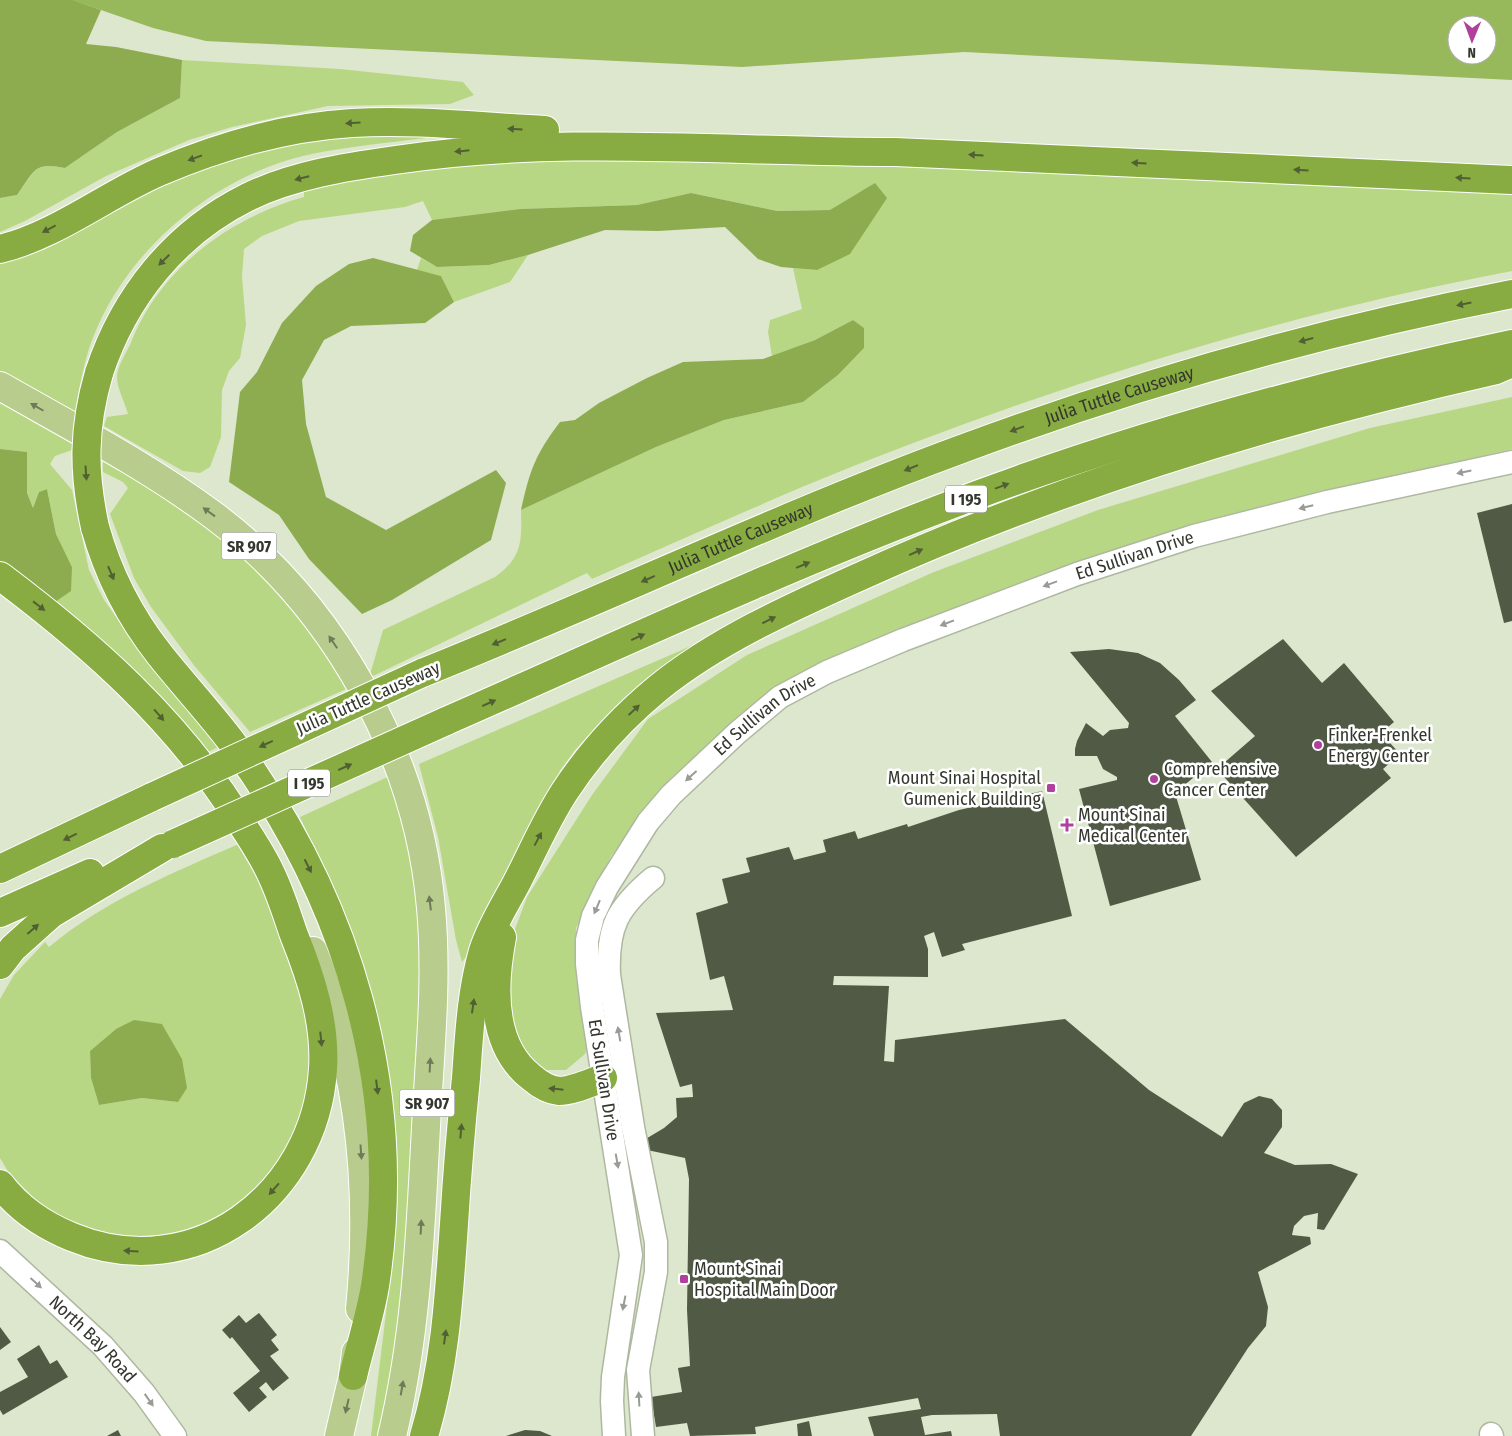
<svg xmlns="http://www.w3.org/2000/svg" width="1512" height="1436" font-family="'Fira Sans Condensed',sans-serif">
<style>
.green{fill:#b8d784;fill-rule:evenodd}
.forest{fill:#8cac4f}
.water{fill:#98b95b;fill-rule:evenodd}
.building{fill:#515a45}
.lines{fill:none;stroke-linecap:round;stroke-linejoin:round}
.minor-casing{stroke:#aeb8a0;stroke-width:25}
.major-casing{stroke:#fff;stroke-width:30}
.highway-casing{stroke:#fff;stroke-width:30}
.minor{stroke:#fff;stroke-width:22}
.major{stroke:#b8cd8d;stroke-width:28}
.highway{stroke:#88ac41;stroke-width:28}
.highway-bridge-casing{stroke:#fff;stroke-width:30;stroke-linecap:butt}
.highway-bridge{stroke:#88ac41;stroke-width:28}
.oneway{fill:#516034}
.oneway2{fill:#6f7a58}
.oneway3{fill:#999b96}
.poi-dot{fill:#b0409c;stroke:#fff;stroke-width:2}
.labels{text-anchor:middle;dominant-baseline:central;stroke-width:5;stroke-linejoin:round;paint-order:stroke}
.shield{fill:#fff;stroke:#70736c;stroke-width:1}
.shield-label{font-size:16px;font-weight:bold;fill:#33372d}
.street-label{font-size:18px;fill:#33372d;stroke:#fff}
.poi-label{font-size:18px;fill:#33372d;stroke:#fff;text-anchor:start}
</style>
<rect width="100%" height="100%" fill="#dde7ce"/>
<!-- green -->
<path class="green" d="M182 60 340 69 463 82 474 95 450 104 328 106 232 127 189 140 106 176 25 221 0 232V198L17 195C35 172 33 161 65 168L117 132 180 98Z
M426 133V138C385 143 343 147 303 156 206 179 113 262 86 359 81 378 77 397 75 415L0 376V257L174 173 292 139Z
M599 151 1512 193V271C1269 317 1030 393 802 487 732 517 662 548 592 579L587 573 369 678 383 630 495 577C522 558 522 541 521 510L656 447 724 420 803 402 838 375 864 348V328L853 320 815 340 772 356 768 332 770 320 802 309 793 268 817 270 875 184 831 210 777 211 691 193 637 205 520 209 432 220 423 201 405 207 299 221 262 236 244 249 242 277 246 325 240 358 229 371 222 390 221 437 210 467 200 473 183 471 104 426 107 417 128 414C125 403 117 388 117 377 117 367 126 353 130 345 159 269 229 218 304 197V187L379 173Z
M528 255 510 282 454 302 441 276 417 270 421 258 437 267 489 265Z
M1512 397V449L1367 482 1173 533 995 593 850 650 751 706 672 777 611 856 576 928V977L588 1046 585 1054 566 1070H540L523 1055 508 1028 511 940 527 897 592 795 648 719 747 655 934 572 1098 510 1370 428Z
M0 402 73 441 72 450 55 456 50 464 72 490 89 570 104 600 147 660 218 747 208 752 160 696 96 635 55 602 72 567 56 534 47 489 39 492 33 508 27 493V452L0 449Z
M103 457 165 490 289 598 353 686 250 732 193 664 151 607 134 578 110 514 128 488 123 482 103 472Z
M691 646 692 651 618 704 575 750 559 772 565 774 472 949 462 962 456 940 438 837 419 764Z
M392 775 425 910 418 1205 386 1436H371L389 1288 392 1185 371 999 360 956 336 893 300 817Z
M241 843 292 948 310 1026 308 1096 291 1144 258 1190 216 1222 172 1236 120 1237 91 1231 63 1219 40 1204 9 1173 0 1158V999L14 975 45 942 49 947C105 900 175 872 241 843ZM162 1024 172 1042 178 1102 142 1098 99 1105 91 1078 90 1051 116 1029Z"/>
<!-- forest -->
<path class="forest" d="M0 0H73L101 10 86 44 116 47 182 60 180 98 117 132 65 168C33 161 34 172 17 195L0 198Z
M875 183 887 198 850 254 817 270 781 267 758 259 725 227 658 231 605 230 528 255 489 265 437 267 410 251 413 235 432 220 520 209 637 205 691 193 777 211 830 210Z
M373 258 441 276 454 302 425 323 351 326 324 340 302 380 306 424 326 497 386 530 496 470 506 483 491 540 392 600 362 614 309 559 279 515 229 482 240 392 257 372 282 323 316 286 349 264Z
M853 320 864 328V348L838 375 803 402 724 420 656 447 521 510C530 470 535 455 560 422L575 420 599 403 647 378 683 362 763 359 815 340Z
M0 449 27 452V493L33 508 39 492 47 489 56 534 72 567 71 591 55 602 0 561Z
M134 1020 162 1024 182 1059 187 1088 178 1102 142 1098 99 1105 91 1078 90 1051 116 1029Z"/>
<!-- water -->
<path class="water" d="M72 0H1512V80L964 52 742 67 206 41 153 28ZM1457 25H1487V55H1457Z"/>
<!-- building -->
<path class="building" d="M1512 504V621L1504 623 1477 513Z
M1283 639 1322 683 1344 663 1394 722 1381 733 1400 754 1383 769 1391 778 1296 857 1217 769 1255 736 1211 691Z
M1109 649 1138 653 1160 663 1179 680 1196 700 1175 716 1212 762 1175 793 1201 880 1110 906 1079 789 1117 780V777L1103 769 1097 756H1075V749L1077 741 1086 723 1103 736 1110 730 1128 728 1129 723 1070 652Z
M1042 791 1072 916 962 944 965 950 942 957 934 932 924 936 928 949V977L834 976 833 985 889 986 884 1061 894 1062 895 1040 1065 1019 1149 1090 1222 1137 1244 1103 1259 1096 1272 1099 1282 1110V1127L1264 1153 1295 1165 1331 1164 1358 1174 1324 1230 1317 1229 1318 1213 1304 1216 1294 1226 1292 1235 1310 1237 1311 1244 1258 1272 1268 1307 1266 1326 1248 1348 1191 1436H1000L997 1414 932 1415 921 1417 925 1435 951 1431 952 1436H874L868 1417 921 1409 918 1398 755 1427 756 1434 690 1436 687 1423 656 1427 651 1397 682 1392 678 1368 690 1366 687 1310 689 1179 685 1158 647 1150 644 1140 664 1128 677 1117 676 1098 693 1097 692 1084 680 1087 656 1013 733 1010 724 976 710 980 696 913 728 903 722 879 750 872 746 858 789 847 794 860 826 852 823 840 855 831 858 839 907 824 908 827 959 810Z
M259 1313 277 1335 271 1340 279 1350 270 1356 289 1378 273 1391 266 1382 259 1388 267 1397 249 1412 233 1393 260 1371 232 1337 230 1339 222 1330 239 1315 246 1323Z
M0 1327 11 1342 0 1350Z
M39 1345 50 1364 57 1360 68 1377 3 1415 0 1410V1392L28 1377 17 1359Z
M809 1421 812 1436H798L797 1424Z
M118 1430 121 1436H107Z
M525 1430 540 1431 552 1436H506Z"/>
<g class="lines">
<defs>
<g id="minor">
<path id="s1" d="M0 1251 103 1346 144 1393 175 1436"/>
<path d="M1491 1434 1492 1436"/>
<path id="s2" d="M614 1436 612 1401 613 1377 631 1255 592 1007 587 964V940L593 916 607 887 648 822 671 795 737 733 780 697 827 672 903 640 1077 574 1194 536 1327 502 1512 462"/>
<path d="M643 1436 638 1370 656 1272V1242L633 1127 609 975C607 927 617 908 653 878"/>
</g>
<path id="major" d="M0 386C72 427 147 466 213 515 335 606 418 757 431 908 437 975 431 1041 427 1108 421 1218 418 1328 392 1436
M313 951C359 1065 372 1187 360 1309
M339 1436 353 1376 356 1352"/>
<g id="highway">
<path d="M0 249C57 235 106 195 159 172 220 146 286 127 352 123 416 119 481 127 545 130"/>
<path d="M99 373C124 297 175 233 248 197 293 175 345 167 395 160 561 135 728 152 895 152L1512 180"/>
<path d="M95 527C108 574 130 617 160 655 183 684 209 712 231 741 349 900 405 1089 375 1286 370 1316 360 1347 353 1376"/>
<path d="M0 576C93 646 174 718 237 816 249 836 263 855 272 876 281 895 287 915 294 935 311 977 326 1023 323 1069 315 1196 194 1287 72 1237 45 1226 18 1208 0 1184"/>
<path id="s3" d="M422 673C602 601 777 517 959 450 1139 383 1323 331 1512 294"/>
<path d="M444 722C608 650 770 574 937 510 1123 438 1317 385 1512 344"/>
<path d="M0 869 152 797"/>
<path d="M0 913 90 873"/>
<path d="M502 937C493 984 490 1045 531 1077 539 1084 548 1090 559 1091 573 1091 589 1083 603 1078"/>
<path d="M0 965 13 948 51 914 162 848"/>
<path d="M424 1436C445 1367 449 1296 454 1224 457 1175 461 1127 466 1078 469 1036 471 992 483 951 491 926 505 905 517 882 533 851 546 820 565 791 590 753 622 718 657 689 716 641 790 608 859 577 1062 485 1279 419 1496 370L1512 363"/>
</g>
</defs>
<!-- minor casing -->
<use href="#minor" class="minor-casing"/>
<!-- major casing -->
<use href="#major" class="major-casing"/>
<!-- highway casing -->
<use href="#highway" class="highway-casing"/>
<!-- minor -->
<use href="#minor" class="minor"/>
<!-- major -->
<use href="#major" class="major"/>
<!-- highway -->
<use href="#highway" class="highway"/>
<defs>
<path id="highway-bridge" d="M95 527C83 472 83 428 99 373
M152 797 422 673
M173 844 444 722"/>
</defs>
<!-- highway-bridge casing -->
<use href="#highway-bridge" class="highway-bridge-casing"/>
<!-- highway-bridge -->
<use href="#highway-bridge" class="highway-bridge"/>
</g>
<!-- one-way arrows -->
<defs><path id="oneway-solid" d="M-6-.8H1V-3.2L6.5 0L1 3.2V.8H-6Z" transform="scale(1.25)"/></defs>
<g class="oneway">
<use href="#oneway-solid" transform="translate(353 123) rotate(176)"/>
<use href="#oneway-solid" transform="translate(515 129) rotate(-177)"/>
<use href="#oneway-solid" transform="translate(462 151) rotate(174)"/>
<use href="#oneway-solid" transform="translate(976 155) rotate(-177)"/>
<use href="#oneway-solid" transform="translate(195 158) rotate(160)"/>
<use href="#oneway-solid" transform="translate(1139 163) rotate(-177)"/>
<use href="#oneway-solid" transform="translate(1301 170) rotate(-177)"/>
<use href="#oneway-solid" transform="translate(302 178) rotate(166)"/>
<use href="#oneway-solid" transform="translate(1463 178) rotate(-177)"/>
<use href="#oneway-solid" transform="translate(49 229) rotate(152)"/>
<use href="#oneway-solid" transform="translate(164 260) rotate(135)"/>
<use href="#oneway-solid" transform="translate(1464 304) rotate(168)"/>
<use href="#oneway-solid" transform="translate(1306 340) rotate(165)"/>
<use href="#oneway-solid" transform="translate(1017 429) rotate(160)"/>
<use href="#oneway-solid" transform="translate(911 468) rotate(158)"/>
<use href="#oneway-solid" transform="translate(86 473) rotate(86)"/>
<use href="#oneway-solid" transform="translate(1002 486) rotate(-20)"/>
<use href="#oneway-solid" transform="translate(916 552) rotate(-24)"/>
<use href="#oneway-solid" transform="translate(803 565) rotate(-23)"/>
<use href="#oneway-solid" transform="translate(111 573) rotate(67)"/>
<use href="#oneway-solid" transform="translate(648 579) rotate(156)"/>
<use href="#oneway-solid" transform="translate(39 606) rotate(38)"/>
<use href="#oneway-solid" transform="translate(769 620) rotate(-26)"/>
<use href="#oneway-solid" transform="translate(638 637) rotate(-24)"/>
<use href="#oneway-solid" transform="translate(499 642) rotate(158)"/>
<use href="#oneway-solid" transform="translate(489 703) rotate(-24)"/>
<use href="#oneway-solid" transform="translate(634 710) rotate(-43)"/>
<use href="#oneway-solid" transform="translate(159 715) rotate(49)"/>
<use href="#oneway-solid" transform="translate(266 744) rotate(155)"/>
<use href="#oneway-solid" transform="translate(345 767) rotate(-24)"/>
<use href="#oneway-solid" transform="translate(70 837) rotate(154)"/>
<use href="#oneway-solid" transform="translate(538 839) rotate(-62)"/>
<use href="#oneway-solid" transform="translate(308 866) rotate(63)"/>
<use href="#oneway-solid" transform="translate(33 929) rotate(-41)"/>
<use href="#oneway-solid" transform="translate(473 1006) rotate(-82)"/>
<use href="#oneway-solid" transform="translate(321 1039) rotate(84)"/>
<use href="#oneway-solid" transform="translate(377 1087) rotate(83)"/>
<use href="#oneway-solid" transform="translate(556 1089) rotate(-174)"/>
<use href="#oneway-solid" transform="translate(461 1131) rotate(-85)"/>
<use href="#oneway-solid" transform="translate(274 1189) rotate(131)"/>
<use href="#oneway-solid" transform="translate(131 1251) rotate(-176)"/>
<use href="#oneway-solid" transform="translate(445 1337) rotate(-82)"/>
</g>
<g class="oneway2">
<use href="#oneway-solid" transform="translate(37 407) rotate(-150)"/>
<use href="#oneway-solid" transform="translate(209 512) rotate(-144)"/>
<use href="#oneway-solid" transform="translate(333 642) rotate(-124)"/>
<use href="#oneway-solid" transform="translate(430 903) rotate(-97)"/>
<use href="#oneway-solid" transform="translate(430 1065) rotate(-87)"/>
<use href="#oneway-solid" transform="translate(361 1152) rotate(86)"/>
<use href="#oneway-solid" transform="translate(421 1227) rotate(-87)"/>
<use href="#oneway-solid" transform="translate(402 1388) rotate(-80)"/>
<use href="#oneway-solid" transform="translate(347 1406) rotate(103)"/>
</g>
<g class="oneway3">
<use href="#oneway-solid" transform="translate(1464 472) rotate(168)"/>
<use href="#oneway-solid" transform="translate(1306 507) rotate(166)"/>
<use href="#oneway-solid" transform="translate(1050 584) rotate(160)"/>
<use href="#oneway-solid" transform="translate(947 623) rotate(159)"/>
<use href="#oneway-solid" transform="translate(691 776) rotate(138)"/>
<use href="#oneway-solid" transform="translate(597 907) rotate(113)"/>
<use href="#oneway-solid" transform="translate(619 1034) rotate(-100)"/>
<use href="#oneway-solid" transform="translate(617 1161) rotate(80)"/>
<use href="#oneway-solid" transform="translate(36 1283) rotate(42)"/>
<use href="#oneway-solid" transform="translate(624 1303) rotate(101)"/>
<use href="#oneway-solid" transform="translate(639 1399) rotate(-93)"/>
<use href="#oneway-solid" transform="translate(149 1400) rotate(55)"/>
</g>
<!-- markers -->
<g class="poi-dot">
<circle cx="1318" cy="745" r="5"/>
<circle cx="1154" cy="779" r="5"/>
<rect x="1046" y="783" width="10" height="10" rx="2.5"/>
<path d="M1064.5 817.5h5v5h5v5h-5v5h-5v-5h-5v-5h5z"/>
<rect x="679" y="1274" width="10" height="10" rx="2.5"/>
</g>
<g class="labels">
<!-- shield labels -->
<g class="shield">
<rect x="945" y="485.5" width="42" height="27" rx="4"/>
<rect x="221.5" y="532.5" width="55" height="27" rx="4"/>
<rect x="288" y="769.5" width="42" height="27" rx="4"/>
<rect x="399.5" y="1089.5" width="55" height="27" rx="4"/>
</g>
<g class="shield-label">
<text x="966" y="499">I 195</text>
<text x="249" y="546">SR 907</text>
<text x="309" y="783">I 195</text>
<text x="427" y="1103">SR 907</text>
</g>
<!-- street labels -->
<g class="street-label">
<text stroke="none"><textPath href="#s3" startOffset="751">Julia Tuttle Causeway</textPath></text>
<text stroke="none"><textPath href="#s3" startOffset="346">Julia Tuttle Causeway</textPath></text>
<text stroke="none"><textPath href="#s2" startOffset="1199">Ed Sullivan Drive</textPath></text>
<text transform="translate(368 698) rotate(-24)">Julia Tuttle Causeway</text>
<text stroke="none"><textPath href="#s2" startOffset="794">Ed Sullivan Drive</textPath></text>
<text transform="translate(604 1080) rotate(81)">Ed Sullivan Drive</text>
<text stroke="none"><textPath href="#s1" startOffset="128">North Bay Road</textPath></text>
</g>
<!-- poi labels -->
<g class="poi-label">
<text x="1328" y="735">Finker-Frenkel<tspan x="1328" dy="21">Energy Center</tspan></text>
<text x="1164" y="769">Comprehensive<tspan x="1164" dy="21">Cancer Center</tspan></text>
<text x="1041" y="778" text-anchor="end">Mount Sinai Hospital<tspan x="1041" dy="21">Gumenick Building</tspan></text>
<text x="1078" y="815">Mount Sinai<tspan x="1078" dy="21">Medical Center</tspan></text>
<text x="694" y="1269">Mount Sinai<tspan x="694" dy="21">Hospital Main Door</tspan></text>
</g>
</g>
<!-- north arrow -->
<g transform="translate(1472 40) rotate(181)"><circle r="24" fill="#ffffff" stroke="#adafab"/>
<path d="M0-4L9 19L0 12L-9 19Z" fill="#b0409c"/>
<text y="-8" font-size="14" font-weight="bold" text-anchor="middle" fill="#33372d">N</text>
</g>
</svg>
